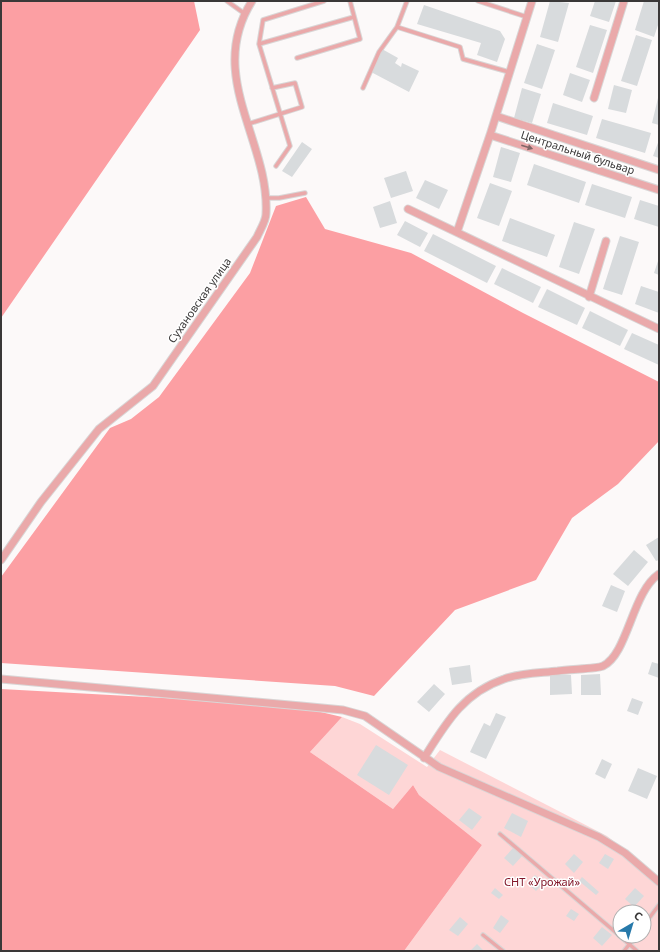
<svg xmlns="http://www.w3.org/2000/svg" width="660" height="952" font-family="'Noto Sans',sans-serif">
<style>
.green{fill:#fed6d6;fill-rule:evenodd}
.forest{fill:#fc9fa3}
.building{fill:#d8dbdd}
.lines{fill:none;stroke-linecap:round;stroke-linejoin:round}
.lane-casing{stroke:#d9d6d6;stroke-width:5.5}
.street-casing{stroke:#d9d6d6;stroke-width:9}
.lane{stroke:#eaa9aa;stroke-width:3.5}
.street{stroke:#eaa9aa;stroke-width:7}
.oneway{fill:#806566}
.labels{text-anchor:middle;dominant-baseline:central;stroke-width:3;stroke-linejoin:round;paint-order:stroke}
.street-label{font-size:11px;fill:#3a3838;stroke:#fff}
.park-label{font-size:11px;fill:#82172a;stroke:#fff}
</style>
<rect width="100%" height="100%" fill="#fcf9f9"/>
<!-- green -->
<path class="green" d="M342 717 360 724 427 767 440 750 607 836 659 877V951H404L482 845 419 795 413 785 393 809 310 752ZM620 912H644V936H620Z"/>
<!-- forest -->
<path class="forest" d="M1 1H194L200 30 1 318Z
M306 197 325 229 411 253 523 313 659 382V441L618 484 572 518 536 580 455 610 374 696 335 686 1 663V577L110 428 131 419 159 397 250 273 276 206Z
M1 689 291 705 342 717 310 752 393 809 413 785 419 795 482 845 404 951H1Z"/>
<!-- building -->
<path class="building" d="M550 1 569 3 558 42 540 37Z
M595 1H616L609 22 590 16Z
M644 1H659V22L654 37 635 30Z
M424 5 500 31 505 39 497 62 477 55 481 43 417 24Z
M590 25 607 30 593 73 576 67Z
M636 35 652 40 637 86 621 81Z
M537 44 555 50 542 89 524 83Z
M382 49 398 58 395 63 401 67 402 63 419 71 409 92 371 72Z
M570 73 590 80 582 102 563 95Z
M614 85 632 90 626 113 608 109Z
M522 88 541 94 532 123 514 118Z
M658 98H659V125L652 123Z
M553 103 593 116 587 135 547 123Z
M602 119 651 133 645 153 596 138Z
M659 140V158L653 156Z
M302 142 312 149 292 177 282 171Z
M501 147 520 153 511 182 493 177Z
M534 164 586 182 579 203 527 185Z
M406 171 413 191 391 198 384 178Z
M425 180 448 190 439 209 416 198Z
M490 183 512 191 499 226 477 218Z
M592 184 632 197 625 218 585 205Z
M640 200 659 206V227L634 219Z
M390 201 397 223 380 228 373 207Z
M510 218 555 235 547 257 502 241Z
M405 221 428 233 420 247 397 235Z
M574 222 595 229 579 274 559 267Z
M433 234 496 266 487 283 424 251Z
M620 236 639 242 622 295 603 289Z
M659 258V275L654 273Z
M502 268 541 287 533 303 494 284Z
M641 286 659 292V313L635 304Z
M547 289 585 308 577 325 538 307Z
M590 311 628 330 620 346 582 328Z
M632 333 659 345V365L624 349Z
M659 537V560L656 561 646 545Z
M634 550 648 562 628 586 613 574Z
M611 585 625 591 617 612 602 606Z
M652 662 659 664V678L648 674Z
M470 665 472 682 452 685 449 668Z
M600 674 601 695H581V675Z
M550 675H571L572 694 550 695Z
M434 684 445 694 429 712 417 702Z
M632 698 643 702 638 715 627 711Z
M496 713 506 717 486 759 470 752 484 723 490 726Z
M376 745 408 765 389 795 357 775Z
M602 759 612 764 605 779 595 774Z
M638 768 657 776 647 799 628 791Z
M469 808 482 817 472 830 459 820Z
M512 813 528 821 521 837 504 828Z
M514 847 523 855 513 866 504 858Z
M574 854 583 862 574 873 565 864Z
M605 854 614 859 608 869 599 863Z
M535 875 544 883 536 891 527 883Z
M582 877 599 892 596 895 579 881Z
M495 888 503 895 499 899 491 893Z
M635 888 644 896 634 907 625 899Z
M571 909 579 914 574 921 566 916Z
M501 915 509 921 500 933 493 928Z
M460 917 468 924 458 936 449 930Z
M602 927 612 935 602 946 593 938Z
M477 944 484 951H470Z"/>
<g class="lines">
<defs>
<path id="lane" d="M227 1 245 14
M407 1 397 27 460 47 463 59 509 72
M478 1 527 17
M259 44 354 17
M297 58 360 39 350 1
M363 88 379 52 397 27
M248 124 302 107 295 83 272 88
M276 166 290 146 259 44 263 20 324 1
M265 198H279L305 193
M500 834 620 936
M644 925 659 905
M483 935 503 951
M620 936 637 951
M624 951 636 936"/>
<path id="street" d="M594 98 624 1
M496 116 659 170
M490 135 659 190
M408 209 659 329
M457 232 490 135 532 1
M589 297 606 241
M1 560 41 502 99 429 153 386 257 237C260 230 266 221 266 214 270 141 205 76 252 1
M1 679 301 706 343 710 365 716 439 767 599 837 625 853 659 882
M424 758C446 723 463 693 504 679 520 673 541 673 558 671 567 669 597 669 603 666 628 654 632 592 659 574"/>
</defs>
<!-- lane casing -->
<use href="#lane" class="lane-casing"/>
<!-- street casing -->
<use href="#street" class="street-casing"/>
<!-- lane -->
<use href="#lane" class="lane"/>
<!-- street -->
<use href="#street" class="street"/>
</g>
<!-- one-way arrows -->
<defs><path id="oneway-solid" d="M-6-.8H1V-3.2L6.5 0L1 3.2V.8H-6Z"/></defs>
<use class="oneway" href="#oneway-solid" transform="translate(527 147) rotate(18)"/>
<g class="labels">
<!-- street labels -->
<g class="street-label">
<text transform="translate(578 152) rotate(18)">Центральный бульвар</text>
<text transform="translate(199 300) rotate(-55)">Сухановская улица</text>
</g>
<!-- park labels -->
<g class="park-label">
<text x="542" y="881">СНТ «Урожай»</text>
</g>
</g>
<!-- border -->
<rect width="660" height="952" fill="none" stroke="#3a3838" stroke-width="4"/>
<!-- north arrow -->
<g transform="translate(632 924) rotate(38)"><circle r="19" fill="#ffffff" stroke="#b0afaf"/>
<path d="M0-3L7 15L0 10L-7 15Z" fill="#2779aa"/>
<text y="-6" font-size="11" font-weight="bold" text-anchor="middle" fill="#3a3838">С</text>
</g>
</svg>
